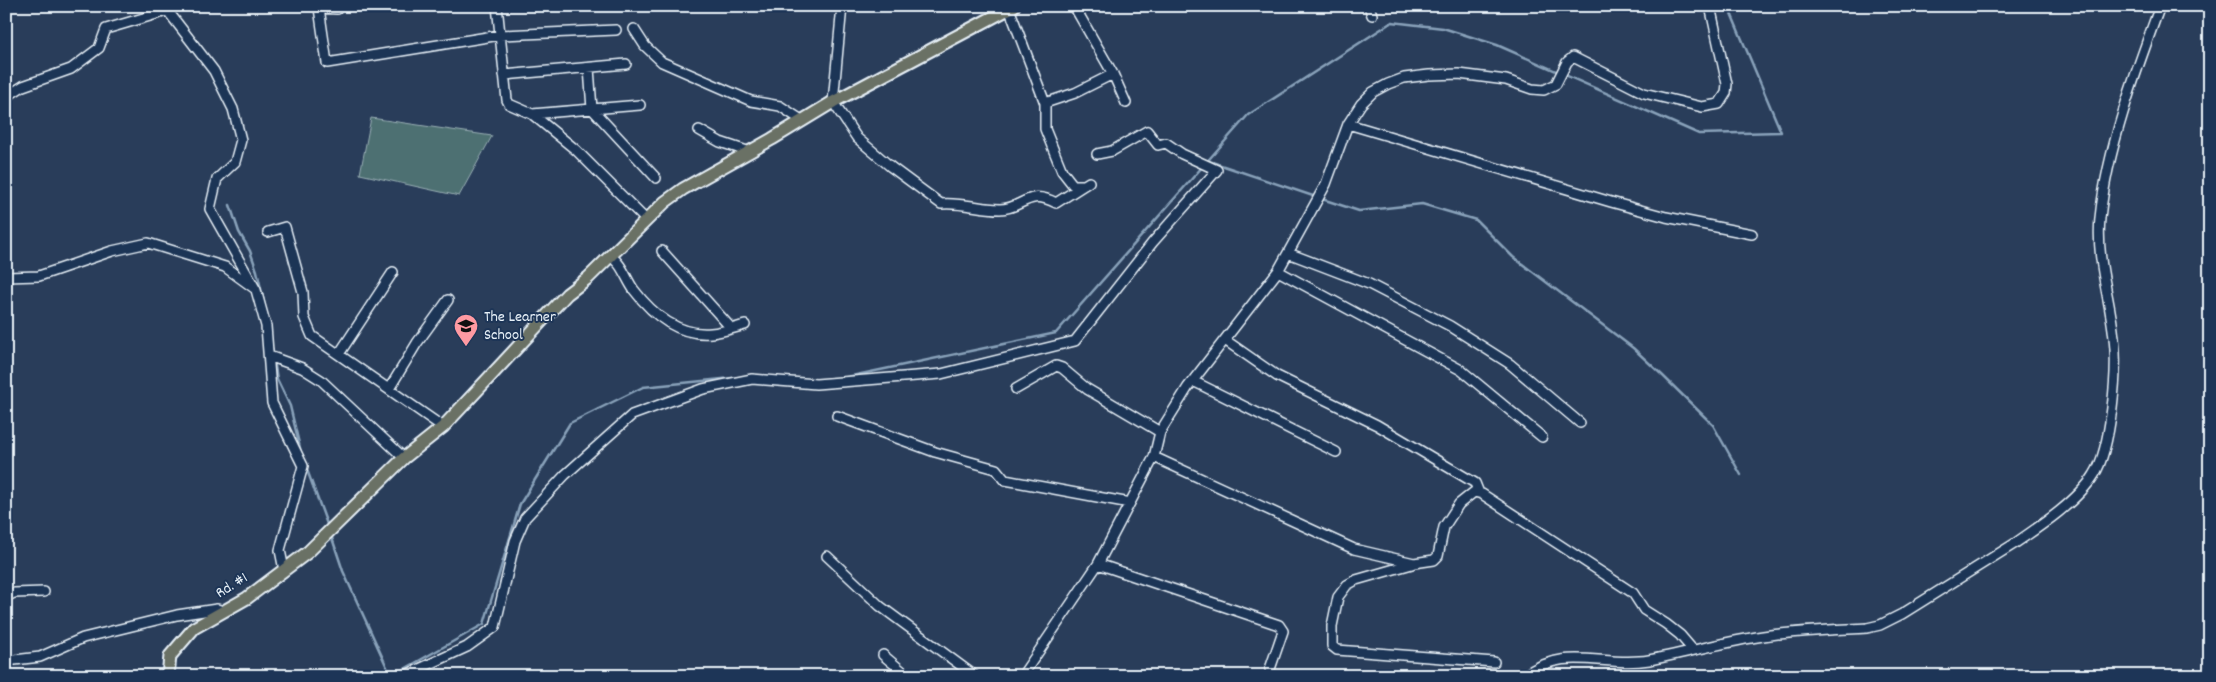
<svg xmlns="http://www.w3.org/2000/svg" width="2216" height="682" font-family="Dekko,sans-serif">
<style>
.green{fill:#4d7072;stroke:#9ab0b5}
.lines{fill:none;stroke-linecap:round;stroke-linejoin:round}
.stream{stroke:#89a2ba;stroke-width:2.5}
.minor-casing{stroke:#e8f1f8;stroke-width:12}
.major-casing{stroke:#e8f1f8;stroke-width:15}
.minor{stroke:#1d3557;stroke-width:9}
.major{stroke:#6b7165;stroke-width:11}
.labels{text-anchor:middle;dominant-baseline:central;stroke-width:4;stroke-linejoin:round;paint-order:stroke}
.poi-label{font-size:16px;fill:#e8f1f8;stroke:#1d3557;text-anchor:start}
.street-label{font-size:16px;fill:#e8f1f8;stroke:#1d3557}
</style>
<rect width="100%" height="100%" fill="#293d5a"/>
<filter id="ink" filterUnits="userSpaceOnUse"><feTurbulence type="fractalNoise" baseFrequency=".02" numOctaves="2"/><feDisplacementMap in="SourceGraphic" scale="10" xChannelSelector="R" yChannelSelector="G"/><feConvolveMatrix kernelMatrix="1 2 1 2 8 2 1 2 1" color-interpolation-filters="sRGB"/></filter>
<g filter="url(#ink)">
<!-- green -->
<path class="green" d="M371 118 492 136 459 196 360 174Z"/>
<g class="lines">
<!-- stream -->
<path class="stream" d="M1209 161 1316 197
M1322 199 1359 211 1422 204 1476 220 1513 257 1633 348 1662 375 1713 425 1741 475
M230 205 239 232 250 251 257 271 264 302
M271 342 273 354
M274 360 277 379 290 406 301 452
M842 378 1056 333 1248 115 1392 22 1443 28 1497 45 1699 134 1781 132 1728 6
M306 467 328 527
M331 535 343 571 391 676
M392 676 484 624 520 504 570 423 643 387 742 377"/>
<defs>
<path id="minor" d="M164 6 214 71 233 109 241 140 235 162 217 179 210 209 256 290 266 326 272 403 303 466 280 550 284 570
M338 6 337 9 319 8 327 63 500 35 616 30
M497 6 507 100 509 104 532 114 576 150 646 220
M842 6 833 102 857 138 891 167 941 204C962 202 979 209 1000 209 1023 209 1027 188 1056 203L1089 182
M1074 6 1113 74 1126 103
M1369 6 1372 15
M1009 8 1045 103V129L1062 171 1073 185H1082
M634 29 645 46 662 62 751 101 780 106 803 121
M589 68 592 109 656 178
M504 75 626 64
M6 97 23 86 71 69 99 48 106 29 167 11
M1045 103 1075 93 1113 74
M532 114 640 105
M1348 124 1611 202 1666 217 1752 234
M699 130 720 142 750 152
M268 232 285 227 303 292 304 317 312 336 443 427
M662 251 731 328
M1288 253 1369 284 1450 326 1510 364 1580 423
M610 256C622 263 626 279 634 290 653 315 678 336 711 333 722 332 734 328 745 325
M1278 271 1461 370 1542 437
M6 277 39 276 112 251 148 243 225 267 254 288
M1225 340 1277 376 1377 425 1475 483 1479 493
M339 354 393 272
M269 356 302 368 321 380 404 458
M1193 381 1336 452
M389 389 417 343 448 300
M1016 389 1056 366 1062 368 1087 389 1160 432
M837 416 935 452 996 469 1005 480 1130 503
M1154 457 1354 549 1414 563 1434 560 1438 556 1444 527 1459 504 1474 492 1482 494 1633 593 1644 610 1666 624 1680 635 1692 649
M827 556 880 606 975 676
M1098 564 1279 625 1283 631 1270 669
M1412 564 1356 580 1347 585 1338 597 1332 626V646L1337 650 1494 662
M6 597 14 593 44 592
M883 655 908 676
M6 661 40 657 83 638 177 615 217 609 223 611
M404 676 467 647 495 627 515 541 525 518 565 475 632 415 703 389 752 379 816 384 941 374 1075 341 1153 242 1217 170 1182 154 1166 143 1158 145 1147 131 1112 151 1097 154
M1022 676 1098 564 1154 457 1160 432 1188 387 1278 271 1326 184 1348 124 1361 104 1373 92 1388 84 1404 78 1429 75 1459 74 1506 80 1532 89 1544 90 1556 84 1567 62 1573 57 1644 93 1702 107 1719 104 1726 93 1727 84 1710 6
M1524 676C1565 644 1604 668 1649 660 1685 653 1720 643 1757 637 1792 631 1830 630 1867 628L1880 625 1902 614 2014 544C2039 527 2078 501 2094 475 2111 449 2118 370 2114 338 2110 296 2096 261 2100 218 2107 149 2136 71 2160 6"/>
<path id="major" d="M168 676 170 656 194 628 247 598 308 552 404 458 443 427 567 294 588 278 665 202 683 189 772 139 833 102 1014 6"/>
</defs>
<!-- minor casing -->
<use href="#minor" class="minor-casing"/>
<!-- major casing -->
<use href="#major" class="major-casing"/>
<!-- minor -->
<use href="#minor" class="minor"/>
<!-- major -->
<use href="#major" class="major"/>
</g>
</g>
<!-- icons -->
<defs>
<symbol id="school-pin" viewBox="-11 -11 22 30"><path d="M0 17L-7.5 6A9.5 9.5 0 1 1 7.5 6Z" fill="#ff9aa2" stroke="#1d3557"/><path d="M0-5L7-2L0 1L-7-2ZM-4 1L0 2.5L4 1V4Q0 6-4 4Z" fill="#111"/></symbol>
</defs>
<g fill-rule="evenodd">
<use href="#school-pin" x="452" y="312" width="28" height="38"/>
</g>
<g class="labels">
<!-- poi labels -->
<g class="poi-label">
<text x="484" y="317">The Learner<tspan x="484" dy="18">School</tspan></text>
</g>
<!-- street labels -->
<g class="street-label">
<text transform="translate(232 586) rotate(-32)">Rd. #1</text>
</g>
</g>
<!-- margin -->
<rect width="2216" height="682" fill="none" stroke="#1d3557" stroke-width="25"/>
<rect x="12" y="12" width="2191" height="657" fill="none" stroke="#e8f1f8" stroke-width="2" filter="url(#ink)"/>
</svg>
